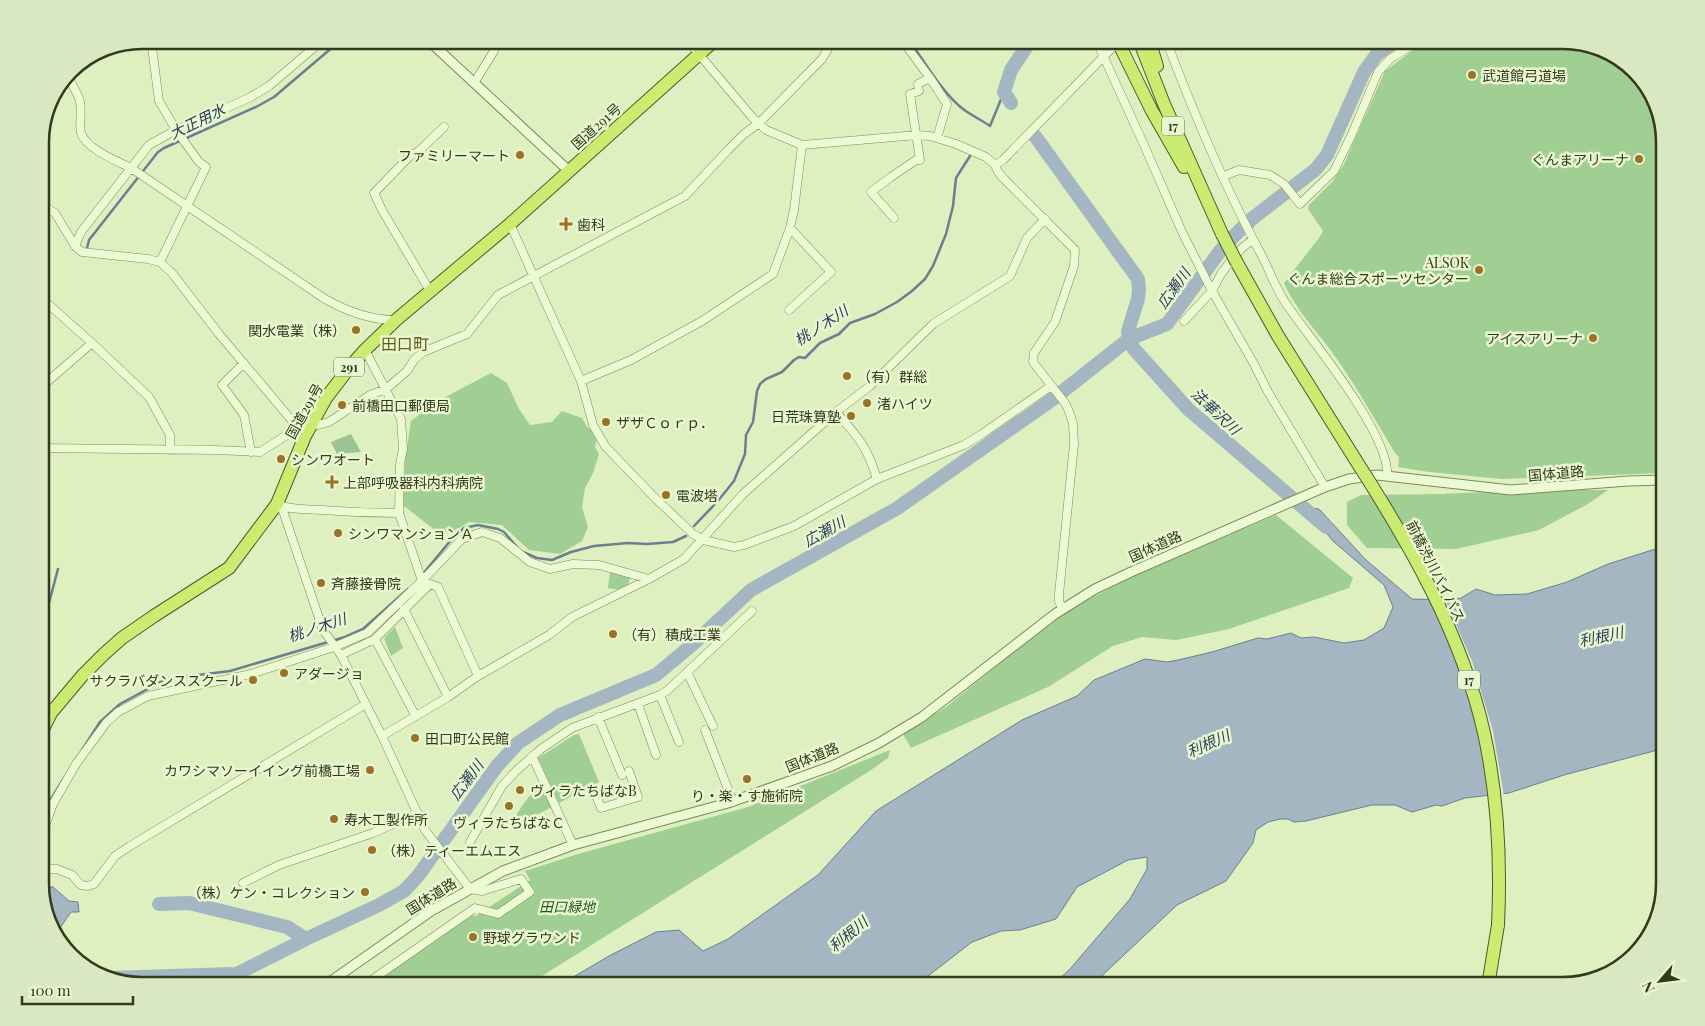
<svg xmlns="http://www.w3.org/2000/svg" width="1705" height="1026" font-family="'Playfair Display','Noto Sans JP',serif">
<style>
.green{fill:#a0ce93}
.cemetery{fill:#9dc293}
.water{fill:#a3b6c2;stroke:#6a8090}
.pier{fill:#def0c0}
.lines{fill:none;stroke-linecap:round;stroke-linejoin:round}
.stream{stroke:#6a8090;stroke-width:2.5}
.river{stroke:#a3b6c2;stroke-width:14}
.minor-casing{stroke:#7f8957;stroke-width:9}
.tertiary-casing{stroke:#7f8957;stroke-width:11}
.trunk-casing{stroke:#51572c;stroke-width:14}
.minor{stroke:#ecfad3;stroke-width:8}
.tertiary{stroke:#ecfad3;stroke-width:9}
.trunk{stroke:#caec70;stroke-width:12}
.trunk-bridge-casing{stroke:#51572c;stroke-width:14;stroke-linecap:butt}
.trunk-bridge{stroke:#caec70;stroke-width:12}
.poi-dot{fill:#9b7324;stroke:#e8f7d0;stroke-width:2}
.labels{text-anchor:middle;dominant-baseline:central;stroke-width:5;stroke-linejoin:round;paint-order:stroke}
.shield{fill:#e8f7d0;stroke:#6a7152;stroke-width:1}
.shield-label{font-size:12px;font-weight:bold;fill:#34381c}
.poi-label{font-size:14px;fill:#34381c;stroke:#e8f7d0;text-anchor:start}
.street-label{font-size:14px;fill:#34381c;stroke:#e8f7d0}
.park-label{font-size:14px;font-style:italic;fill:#265622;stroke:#e8f7d0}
.water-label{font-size:15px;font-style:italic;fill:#2b3d59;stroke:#e8f7d0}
.quarter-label{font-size:16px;fill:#675d1a;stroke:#e8f7d0}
.rim{fill:none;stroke:#34381c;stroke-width:2.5}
</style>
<rect width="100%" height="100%" fill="#def0c0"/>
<!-- green -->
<path class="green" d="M1427 40H1563L1614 54 1651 91 1665 135V473L1502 479 1429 472 1398 467 1399 457 1395 453C1377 423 1360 393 1341 365 1323 337 1297 313 1284 283L1319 238 1323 231 1308 209 1309 205 1332 182 1344 164 1385 71Z
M491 373 507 383 519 409 530 425 552 422 562 411 582 418 587 427 598 434 595 447 599 454 593 473 585 488 582 507 588 527 582 541 560 554 529 550 502 525 469 522 453 532 436 531 404 506C403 477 406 450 411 421L436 402Z
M1528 490H1608L1588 504 1539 530 1456 549 1367 548 1347 525V502L1361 495 1442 494Z
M1276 515 1353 578 1349 588 1229 629 1176 640 1142 637 1113 646 1048 687 911 748 903 734 946 707 1052 621 1076 606 1135 575Z
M610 571 630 577 628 587 621 590 608 588Z
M395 627 403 648 391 656 384 638Z
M579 734 599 782 559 803 538 758 574 735Z
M890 750 888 758 871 770 526 986H370L472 915 476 916 530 880 525 871 578 854 748 807Z
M543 787 552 807 513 827 511 824C520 809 527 794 543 787Z"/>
<!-- cemetery -->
<path class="cemetery" d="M351 434 361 452 337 454 331 442Z"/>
<!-- water -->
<path class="water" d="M1312 508 1319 509 1366 560 1412 599 1449 600 1461 598 1476 589 1495 595 1527 594 1567 582 1608 564 1665 546V748L1564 775 1509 793 1465 798 1442 806 1436 805 1412 812 1395 805H1372L1306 821 1294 822 1288 819H1280L1268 822 1256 830 1253 843 1226 881 1177 905 1091 986H1052L1070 969 1130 899 1147 869V857L1128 860 1077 887 1056 919 1020 930 1001 931 972 942 915 986H558L609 956 656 932 679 930 703 951 728 939 818 875 876 811 1022 720 1077 696 1094 680 1145 659 1167 662 1178 660 1212 652 1258 638 1267 639 1291 633 1301 638 1314 637 1344 643 1364 640 1384 628 1393 607 1384 585 1333 541 1313 517Z
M40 887H53L69 901 78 902 79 912H71L60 928H52Z"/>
<!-- pier -->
<path class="pier" d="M1429 597H1444L1472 661 1493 731 1504 796 1490 798 1478 735 1467 692 1449 641Z"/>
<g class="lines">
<!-- stream -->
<path class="stream" d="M909 40C924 61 943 94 963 109 971 115 981 120 990 126L1004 92
M87 248 89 240 158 152 164 148 256 107 274 97 341 40
M694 526 717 502 734 481 745 454 746 435 753 422 757 391 760 384 766 379 782 372 794 360 799 357 805 358 820 343 839 334 850 323 875 314 897 302 912 291 925 279 933 266 946 234 953 206 956 178 970 156
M523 552 537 558 552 560 571 552 594 546 628 543 647 544 673 542 686 536
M422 575 451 540 464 528 478 525 498 529 504 532 517 547
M40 637 58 569
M82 750 100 722 120 704 166 679 230 671 345 637 363 629 408 589
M40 828 48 804 64 778"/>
<!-- river -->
<path class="river" d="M1011 103 1004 92 1011 70 1031 40
M1035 136 1138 279 1139 290 1138 299 1128 331 1129 339 1134 349 1188 409 1326 527
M159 904 189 903 287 927 306 939
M111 978 231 974
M213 986 306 939 379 905 404 891 418 876 497 766 518 743 560 715 656 675 693 644 751 590 896 509 1053 399 1129 339 1167 324 1220 251 1239 231 1253 218 1316 169 1327 155 1364 72 1377 54 1397 40"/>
<defs>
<path id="minor" d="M151 40 159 101 176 130 199 162 206 167 160 262
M687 40 752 117 766 130 802 145 917 135 930 136 956 144 986 157 995 165 998 172 1005 180 1075 250 1074 266 1055 322 1034 353 1033 362 1065 403 1069 411 1073 424 1074 444 1059 594V601L1062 609
M1096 40 1144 145 1183 234 1212 291 1254 364 1268 392 1325 487
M1166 40C1194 114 1225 188 1263 258 1271 274 1277 292 1289 308 1313 342 1390 435 1387 475
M67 73C70 83 78 92 80 102 82 112 79 123 81 133 86 149 117 161 131 168L325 299C348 312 370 320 396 320
M930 78 947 104 937 138
M474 83 494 51 493 40
M995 165 1003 160 1114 46
M1224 176 1239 170 1270 175 1284 184 1300 204 1334 171 1352 134 1378 72 1390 59 1420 40
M40 204 55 213 75 246 82 252 148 259 160 262 172 273 219 334 305 436
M894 218 871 192 891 177 916 160H920L910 94 919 91 918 84 930 78 902 40
M510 224 581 381 631 360 702 321 773 274 790 228 794 210 802 145
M75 246 81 232 149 145 176 130 249 98 269 86 323 40
M430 291 382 210 374 193 410 156 419 151 444 127
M40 303 48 304 92 343 149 397 170 435V450
M789 310 831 272 790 228
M40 315 48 304
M1184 321 1212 291 1221 274 1230 262 1241 249 1253 239
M365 350 401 419 403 449 400 464 399 513 422 581
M244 363 222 385 244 415 251 452
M581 381 593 425 605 446 654 497 693 534 703 540 734 547 744 545 794 526 877 479 964 445 982 434 1051 386
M40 388 92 343
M836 412C858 437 867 446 877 479
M312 423 318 425 329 422 370 395 386 389 407 371 414 360 423 352 467 334 498 295 685 196 728 150 744 134 759 123 822 59 833 40
M40 448 215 450 260 452 298 428
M277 504 283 511 323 630 341 655 382 736 425 830 470 889 482 891 521 879 530 892 498 914 475 908 363 986
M278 505C292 510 307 509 321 510 347 512 373 513 399 513
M404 609 448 697
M375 639 415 715
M341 655 375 639 430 584 438 587 478 676
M687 672 713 726
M660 695 679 742
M40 703 51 713
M638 704 656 755
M598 717 622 775
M705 730 733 802
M382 736 448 697 478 676 549 635 572 617 649 579 684 559 743 494 836 412 870 386 933 324 1010 276 1027 238 1045 219
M532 756 573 845
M594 790 601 808 638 797 629 771
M40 840 53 804 76 764 106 723 118 712 148 696 251 674 334 647 367 633 422 581 462 539 482 532 500 538 530 562 550 569 573 564 599 565 649 579
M470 842 502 786 517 770 541 749 572 728 660 695 668 690 752 611
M40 869H57L72 875 81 885 88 886 94 884 115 856 130 846 366 704
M243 883 279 865 373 833 418 813"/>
<path id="tertiary" d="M428 40 569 171
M324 986 431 911 503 871 573 845 728 803 832 766 879 743 922 717 1055 614 1095 589 1131 572 1325 487 1349 479 1377 475 1511 490 1628 481 1665 480"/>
<path id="trunk" d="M1117 40 1152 111 1184 167
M1139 40 1164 104 1222 234
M1149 40 1157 66
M1237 263 1278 336 1355 459
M40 735 51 713 82 676 104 654 122 638 154 616 229 568 277 504 305 436 326 398 349 368 365 350 396 320 510 224 715 40
M1488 986 1498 925"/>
</defs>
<!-- minor casing -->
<use href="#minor" class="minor-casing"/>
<!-- tertiary casing -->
<use href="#tertiary" class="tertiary-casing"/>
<!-- trunk casing -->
<use href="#trunk" class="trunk-casing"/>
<!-- minor -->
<use href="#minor" class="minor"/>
<!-- tertiary -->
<use href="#tertiary" class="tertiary"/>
<!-- trunk -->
<use href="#trunk" class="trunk"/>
<defs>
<path id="trunk-bridge" d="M1222 234 1237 263
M1355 459C1409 543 1462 634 1484 733 1498 796 1501 861 1498 925"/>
</defs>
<!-- trunk-bridge casing -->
<use href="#trunk-bridge" class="trunk-bridge-casing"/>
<!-- trunk-bridge -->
<use href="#trunk-bridge" class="trunk-bridge"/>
</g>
<!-- markers -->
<g class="poi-dot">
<circle cx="1472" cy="75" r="5"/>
<circle cx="520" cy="155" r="5"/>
<circle cx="1639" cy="159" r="5"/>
<path d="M563.5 216.5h5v5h5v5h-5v5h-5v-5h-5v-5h5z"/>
<circle cx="1479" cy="270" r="5"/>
<circle cx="356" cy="330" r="5"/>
<circle cx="1593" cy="338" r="5"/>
<circle cx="847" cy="376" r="5"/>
<circle cx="867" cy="403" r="5"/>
<circle cx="342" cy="405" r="5"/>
<circle cx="851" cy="416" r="5"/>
<circle cx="606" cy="422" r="5"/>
<circle cx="281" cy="459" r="5"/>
<path d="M329.5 474.5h5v5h5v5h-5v5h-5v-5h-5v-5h5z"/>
<circle cx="666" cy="495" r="5"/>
<circle cx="338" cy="533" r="5"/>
<circle cx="321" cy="583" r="5"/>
<circle cx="613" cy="634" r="5"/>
<circle cx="284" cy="673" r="5"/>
<circle cx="253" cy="680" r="5"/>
<circle cx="415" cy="738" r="5"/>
<circle cx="370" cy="770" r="5"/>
<circle cx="747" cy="779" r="5"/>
<circle cx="520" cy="790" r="5"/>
<circle cx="509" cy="806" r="5"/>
<circle cx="334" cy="819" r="5"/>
<circle cx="372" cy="850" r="5"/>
<circle cx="365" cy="892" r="5"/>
<circle cx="473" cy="937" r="5"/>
</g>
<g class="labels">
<!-- shield labels -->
<g class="shield">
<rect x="1162" y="116.5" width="22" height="19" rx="4"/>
<rect x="334" y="357.5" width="30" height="19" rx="4"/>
<rect x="1458" y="670.5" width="22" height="19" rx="4"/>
</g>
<g class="shield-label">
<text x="1173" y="126">17</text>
<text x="349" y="367">291</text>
<text x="1469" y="680">17</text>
</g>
<!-- poi labels -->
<g class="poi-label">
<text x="1482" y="75">武道館弓道場</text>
<text x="510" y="155" text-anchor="end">ファミリーマート</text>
<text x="1629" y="159" text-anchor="end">ぐんまアリーナ</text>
<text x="577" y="224">歯科</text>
<text x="1469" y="262" text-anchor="end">ALSOK<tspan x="1469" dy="16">ぐんま総合スポーツセンター</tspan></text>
<text x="346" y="330" text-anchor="end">関水電業（株）</text>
<text x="1583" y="338" text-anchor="end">アイスアリーナ</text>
<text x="857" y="376">（有）群総</text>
<text x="877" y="403">渚ハイツ</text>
<text x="352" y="405">前橋田口郵便局</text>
<text x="841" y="416" text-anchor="end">日荒珠算塾</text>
<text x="616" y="422">ザザＣｏｒｐ．</text>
<text x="291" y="459">シンワオート</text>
<text x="343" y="482">上部呼吸器科内科病院</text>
<text x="676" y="495">電波塔</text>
<text x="348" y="533">シンワマンションＡ</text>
<text x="331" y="583">斉藤接骨院</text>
<text x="623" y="634">（有）積成工業</text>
<text x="294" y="673">アダージョ</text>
<text x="243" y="680" text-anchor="end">サクラバダンススクール</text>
<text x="425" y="738">田口町公民館</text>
<text x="360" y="770" text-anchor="end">カワシマソーイイング前橋工場</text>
<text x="530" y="790">ヴィラたちばなB</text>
<text x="747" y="795" text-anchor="middle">り・楽・す施術院</text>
<text x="344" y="819">寿木工製作所</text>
<text x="509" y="822" text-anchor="middle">ヴィラたちばなＣ</text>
<text x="382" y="850">（株）ティーエムエス</text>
<text x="355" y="892" text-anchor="end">（株）ケン・コレクション</text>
<text x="483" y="937">野球グラウンド</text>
</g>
<!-- street labels -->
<g class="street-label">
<text transform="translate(596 126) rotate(-42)">国道291号</text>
<text transform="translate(304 411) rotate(-61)">国道291号</text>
<text transform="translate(1556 473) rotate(-5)">国体道路</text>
<text transform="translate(1155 546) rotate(-24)">国体道路</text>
<text transform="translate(1436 571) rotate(63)">前橋渋川バイパス</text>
<text transform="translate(812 757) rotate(-22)">国体道路</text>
<text transform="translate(431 896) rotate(-32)">国体道路</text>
</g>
<!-- park labels -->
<g class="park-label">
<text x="567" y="906">田口緑地</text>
</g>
<!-- water labels -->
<g class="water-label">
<text transform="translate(197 121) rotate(-26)">大正用水</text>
<text transform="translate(1173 288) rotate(-54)">広瀬川</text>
<text transform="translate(821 325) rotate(-33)">桃ノ木川</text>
<text transform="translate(1216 411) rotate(43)">法華沢川</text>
<text transform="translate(824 531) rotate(-29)">広瀬川</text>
<text transform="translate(317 627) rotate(-18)">桃ノ木川</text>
<text transform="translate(1601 636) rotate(-12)">利根川</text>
<text transform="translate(1208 743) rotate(-24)">利根川</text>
<text transform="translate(466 780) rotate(-53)">広瀬川</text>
<text transform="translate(848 934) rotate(-40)">利根川</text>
</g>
<!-- quarter labels -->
<g class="quarter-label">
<text x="405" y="343">田口町</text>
</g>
</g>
<!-- crop -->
<path d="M0 0H1705V1026H0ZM142 49H1563A93 93 0 0 1 1656 142V884A93 93 0 0 1 1563 977H142A93 93 0 0 1 49 884V142A93 93 0 0 1 142 49Z" fill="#dae8c2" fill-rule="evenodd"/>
<path class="rim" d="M142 49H1563A93 93 0 0 1 1656 142V884A93 93 0 0 1 1563 977H142A93 93 0 0 1 49 884V142A93 93 0 0 1 142 49Z"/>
<!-- north arrow -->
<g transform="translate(1660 981) rotate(242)" stroke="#e8f7d0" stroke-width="4" paint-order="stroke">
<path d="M0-4L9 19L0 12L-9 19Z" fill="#34381c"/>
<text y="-8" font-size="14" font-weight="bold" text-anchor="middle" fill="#34381c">N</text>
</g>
<!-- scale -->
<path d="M22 996v8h111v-8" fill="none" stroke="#34381c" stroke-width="2.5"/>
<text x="30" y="996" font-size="15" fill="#34381c" stroke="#e8f7d0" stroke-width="4" paint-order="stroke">100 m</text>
</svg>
